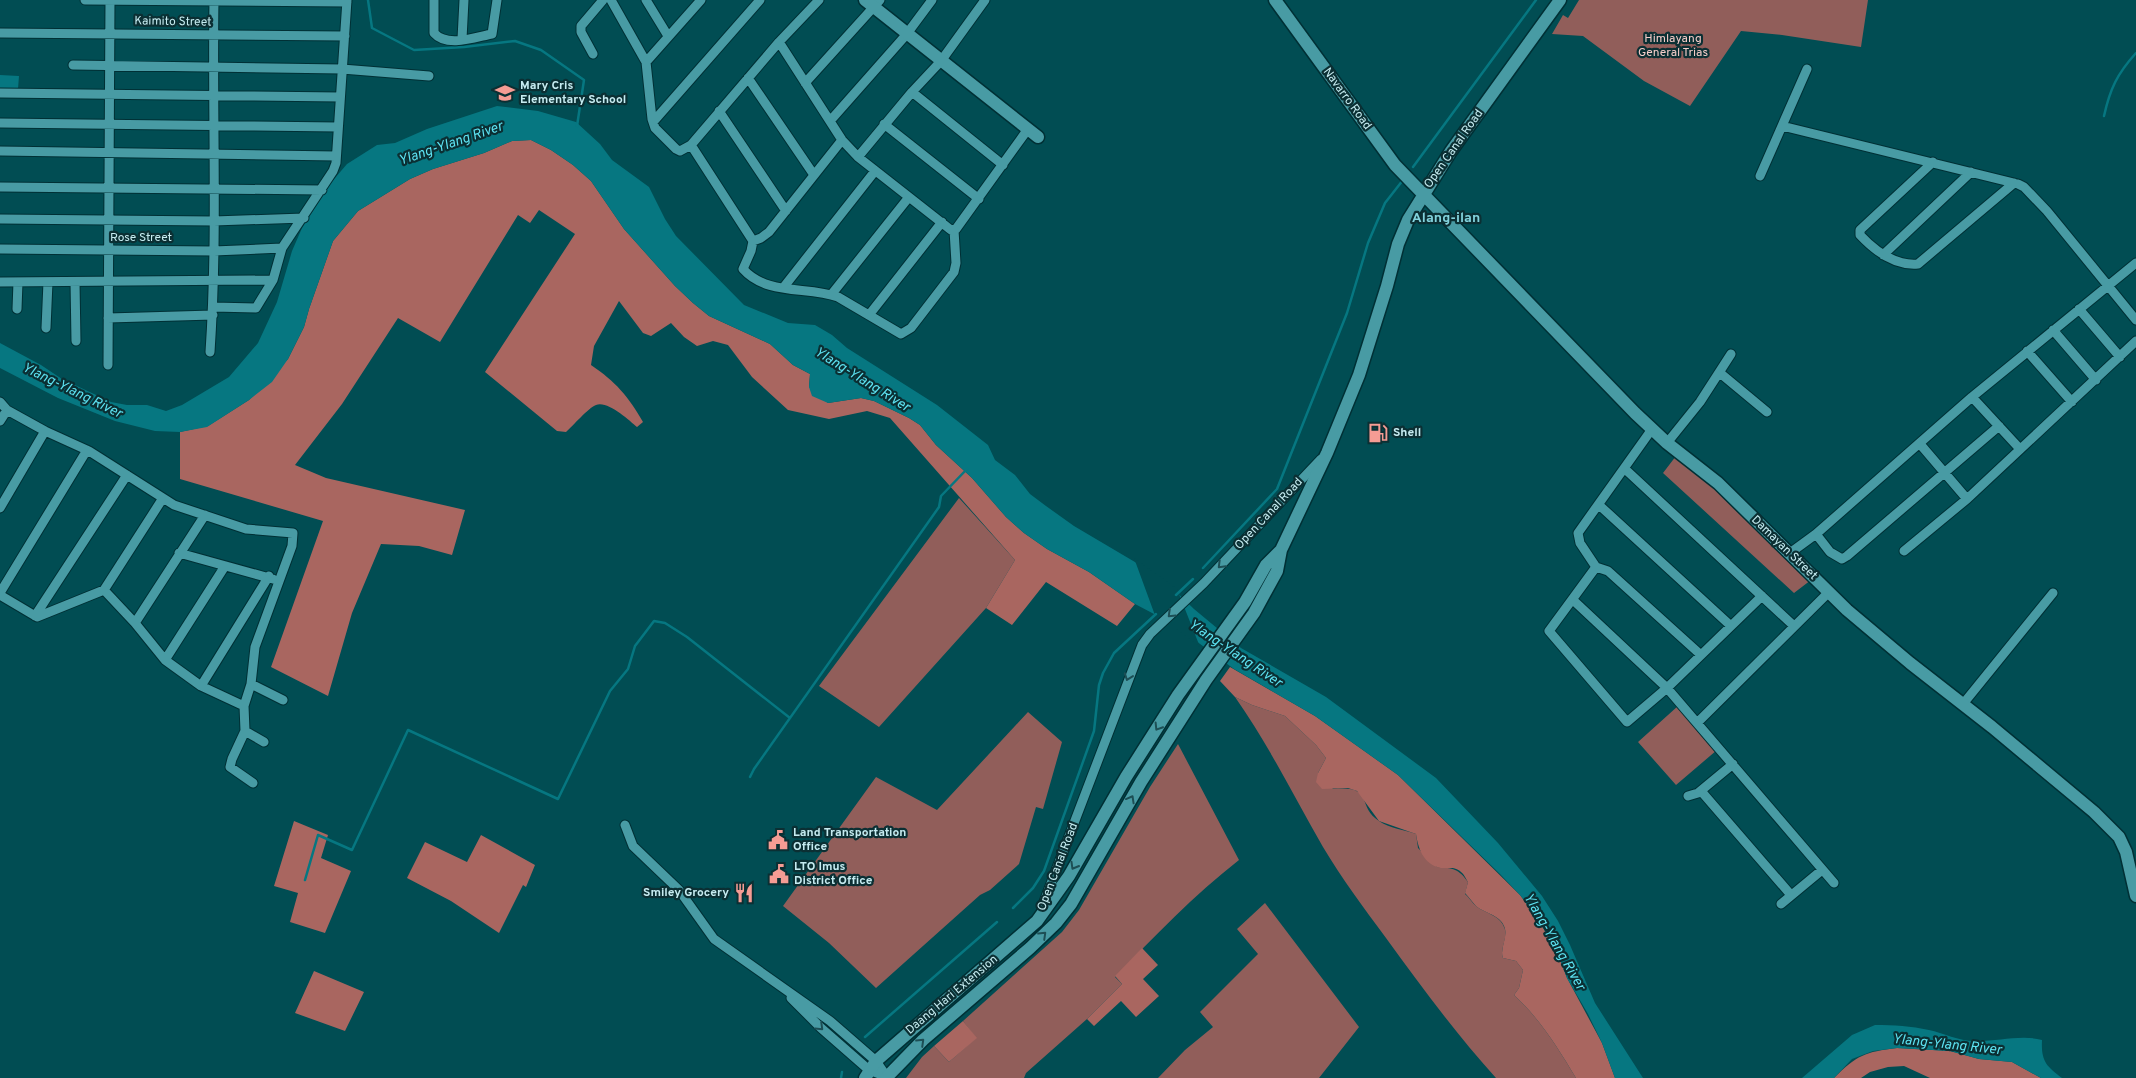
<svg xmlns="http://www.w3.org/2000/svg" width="2136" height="1078" font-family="Overpass,sans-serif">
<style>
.green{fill:#915e5a}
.forest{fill:#a96660}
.water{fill:#067781}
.pier{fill:#014d53}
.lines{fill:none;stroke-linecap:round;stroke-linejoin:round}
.stream{stroke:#067781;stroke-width:2.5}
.street-casing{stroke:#003035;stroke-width:11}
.secondary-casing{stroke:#003035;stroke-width:15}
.street{stroke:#489ba4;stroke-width:9}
.secondary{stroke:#489ba4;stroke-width:12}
.oneway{stroke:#1d4f55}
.labels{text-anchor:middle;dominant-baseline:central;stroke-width:4.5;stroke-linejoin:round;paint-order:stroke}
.street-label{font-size:12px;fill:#c6ecf1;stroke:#0b2f33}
.park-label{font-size:12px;fill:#f7ceca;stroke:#0b2f33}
.poi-label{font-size:12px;font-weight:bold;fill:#c6ecf1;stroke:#0b2f33;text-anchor:start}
.water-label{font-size:14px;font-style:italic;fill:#5de3f2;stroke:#0b2f33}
.neighbourhood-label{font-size:14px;font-weight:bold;fill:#82d3dd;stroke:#0b2f33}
</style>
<rect width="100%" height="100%" fill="#014d53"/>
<!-- green -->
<path class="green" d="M1579 0H1868L1861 47 1782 35 1741 31 1690 106 1644 81 1583 36 1552 34 1563 15 1568 18Z
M1676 456 1715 488 1811 580 1794 593 1663 473Z
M959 498 1015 560 986 608 879 727 819 686Z
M1235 697 1252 705 1285 716 1316 745 1326 758 1318 773 1333 789C1375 785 1356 806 1379 821 1389 828 1405 830 1416 834L1418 848 1437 867C1453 868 1459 869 1468 882L1465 894C1469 897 1472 903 1476 906 1484 913 1500 915 1504 927 1509 937 1499 949 1503 958L1516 961 1523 970 1519 988 1514 995C1540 1019 1558 1048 1576 1078H1496C1456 1034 1421 986 1386 938 1364 908 1342 879 1323 847 1294 797 1269 745 1235 697Z
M1678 706 1717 750 1676 785 1638 742Z
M1028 712 1062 742 1043 809 1036 807 1019 864 990 890 980 895 876 988 829 943 783 906 876 777 937 810Z
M1178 744 1239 860C1194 895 1155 936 1115 977L1122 984 1087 1019 1026 1073 1024 1078H906L922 1057 934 1046 949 1062 976 1038 963 1021 1062 932 1079 910 1150 787Z
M1265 903 1359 1027 1319 1078H1158L1185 1050 1213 1027 1200 1012 1258 954 1237 929Z"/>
<!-- forest -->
<path class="forest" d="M531 140 551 150 573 165 591 181 624 229 675 286 693 303 709 316 770 344 793 365 810 374 809 387 828 403 861 398 874 401 909 418 920 425 936 445 972 478 1006 517 1024 533 1047 549 1089 572 1135 604 1117 626 1046 582 1012 625 986 608 1015 560 890 418 867 411 829 419 788 410 752 377 728 345 713 341 697 346 684 337 671 323 651 336 643 333 619 301 594 346 591 365C616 382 628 396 643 422L637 427C629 420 607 400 596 405 588 408 573 426 566 432L557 431 485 372 575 234 539 210 530 223 518 215 440 342 398 318 342 404 295 465 326 478 465 510 452 555 419 546 381 544 352 613 328 696 271 667 323 521 180 479V432L208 426 249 400 288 359 304 327 309 309 333 241 358 211 410 179 433 169 484 153 512 141Z
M1230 667 1315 716 1398 775 1520 895 1537 918 1556 949 1567 978 1602 1043 1615 1078H1576C1558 1048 1540 1019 1514 995L1519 988 1523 970 1516 961 1503 958C1499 948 1509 937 1504 926 1500 915 1484 913 1476 906 1472 902 1469 897 1465 893L1468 882C1466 879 1464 874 1461 872 1454 865 1445 870 1437 867 1423 862 1418 848 1416 834L1379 821 1357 791 1348 788 1322 789 1316 782 1318 773 1326 758 1316 745 1285 716 1252 705 1235 697 1220 681Z
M294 821 328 835 321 858 351 871 325 933 290 922 298 893 274 886Z
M481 835 535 865 526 887 523 885 499 933 451 901 407 878 425 842 467 862Z
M1142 948 1158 965 1143 979 1159 996 1136 1017 1121 1001 1094 1026 1087 1019 1122 984 1115 976Z
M314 971 364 992 345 1031 295 1013Z
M963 1021 977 1038 949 1062 934 1046Z
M1897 1048 1950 1051 1979 1059 2012 1062 2041 1078H1930L1904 1066 1888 1067 1870 1072 1861 1078H1834C1857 1055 1865 1052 1897 1048Z"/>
<!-- water -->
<path class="water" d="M0 75 19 76 18 89 0 88Z
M497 106 538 111 576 122 600 144 612 160 649 187 665 219 676 236 744 305 788 323 815 325 832 335 847 348 937 405 988 445 995 460 1015 475 1030 494 1046 506 1074 526 1140 565 1170 586 1194 609 1241 648 1326 697 1436 778 1498 843 1542 896 1558 921 1570 945 1595 1003 1643 1078H1615L1602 1043 1588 1014 1567 978 1556 949 1537 918 1520 895 1500 874 1398 775 1315 716 1234 669 1173 624 1135 604 1089 572 1047 549 1024 533 1006 517 972 478 936 445 920 425 909 418 874 401 861 398 828 403 812 396 809 387 810 374 793 365 770 344 709 316 693 303 675 286 624 229 591 181 573 165 551 150 531 140 512 141 484 153 433 169 410 179 358 211 333 241 309 309 304 327 288 359 272 382 249 400 207 427 180 432 155 431 115 421 58 398 0 368V343L41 365 62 379 111 402 127 405H147L166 411 182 405 229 377 258 343 277 302 292 251 302 228 329 185 347 164 377 145 395 143 427 129Z
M1875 1025C1894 1025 1911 1026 1929 1030 1943 1033 1959 1041 1974 1041 1996 1042 2021 1034 2042 1040 2041 1061 2046 1066 2062 1078H2041L2012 1062 1979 1059 1950 1051 1897 1048 1873 1051 1852 1059 1834 1078H1802L1852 1035Z"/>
<!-- pier -->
<path class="pier" d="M1134 558 1177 589 1200 647 1172 626 1156 618Z"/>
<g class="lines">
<!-- stream -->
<path class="stream" d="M368 0 372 28 414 50 464 47 515 41 541 50 584 80 577 126
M2104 116C2110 89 2117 74 2136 53
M1413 167 1536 0
M1203 568 1277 489 1347 313 1368 243 1385 203 1403 180
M1176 595 1193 579
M750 777 754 769 939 507 941 496 967 469
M305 880 318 835 352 850 408 730 558 799 610 691 628 669 635 646 654 621 665 623 687 637 790 718
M1013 908 1033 888 1044 871 1094 731 1099 685 1103 673 1114 653 1156 614
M865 1037 997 922
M841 1078 842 1072"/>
<defs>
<path id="street" d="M85 0 347 2
M434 0V33C447 48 476 37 492 34L497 0
M611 0 646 62 652 119 655 128 676 149 680 151 691 145
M646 0 668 36
M819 0 779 42 691 145 753 241 751 251 743 269C767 296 807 286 838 297L901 334 911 328 954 272 956 263 954 230
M985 0 941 61 912 92 858 157 951 230 956 229 1028 129
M0 33 345 36
M462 39 464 0
M779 42 842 140 858 157
M593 54 581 32V26L603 0
M646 62 701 0
M73 65 342 69 429 76
M748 78 814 175
M805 83 880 0
M912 92 1003 165
M0 93 340 97
M719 111 786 211
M830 121 906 35 932 0
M653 122 760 0
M0 123 338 127
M884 124 979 199
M1782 126 2018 184 2024 187 2047 211 2136 320
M0 151 336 156
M1933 162 1860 230V235C1875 251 1895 266 1918 264L2014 183
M1760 176 1807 69
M0 187 322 190
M0 219 214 221 304 218
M753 241 761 238 769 232 842 140
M0 249 214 251 282 248
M1883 255 1971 172
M0 282 273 280
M75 282 76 341
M783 288 875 171
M831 295 909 197
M213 307 256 308 273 280 282 248 333 171 336 163 347 0
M17 309 18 282
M2079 309 2120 357
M869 315 942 222
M108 318 213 315
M46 328 48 282
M2053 330 2096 380
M2027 351 2072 402
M210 352C218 235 212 117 214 0
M108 365 110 0
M1720 373 1767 412
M1972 397 2020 449
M0 402 7 410 45 431 89 451 174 505 246 529 293 533 292 546 255 647 251 684 244 706
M0 421 7 410
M1652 429 1578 533 1580 543 1596 567 1608 571 1701 655
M1667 443 1700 402 1731 354
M1920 444 1967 499
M1625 469 1794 626
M1599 505 1731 626
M0 508 45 431
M1816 534 1830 552 1842 559 1847 556 1999 426
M1904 551 1967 499 2136 341
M179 553 273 579
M1790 553 1816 534 1972 397 2136 263
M1596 567 1549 631 1627 722 1667 688 1762 596
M104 590 163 498
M0 593 87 450
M0 595 37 617 104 590 135 623 165 660 201 686 244 706 245 731 232 759 230 767 253 783
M1573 600 1667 688 1834 883
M35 616 127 475
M135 623 205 515
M165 660 225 566
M251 684 283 700
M201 686 269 576
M1963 704 2053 593
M1697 723 1829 592
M245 731 264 742
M1701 791 1791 895
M1688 796 1698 793 1733 764
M625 825 633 846 679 890 714 939 830 1021 876 1061 887 1077
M1781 904 1822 870
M1042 907 1142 645 1150 634 1204 583 1321 459
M791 998 821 1028 869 1070 887 1077"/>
<path id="secondary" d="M865 0 1038 137
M1275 0 1395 165 1635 413 1667 443 1718 483 1847 610 1910 663 1992 727 2094 812 2119 837 2126 852 2136 896
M865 1078 876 1061 1037 921 1069 876 1126 777 1178 695 1245 602 1266 565 1281 550
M886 1078 923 1040 1030 948 1056 923 1071 904 1141 782 1206 680 1254 613 1277 571 1281 550 1327 453 1359 375 1387 286 1398 244 1408 220 1451 151 1560 0"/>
</defs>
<!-- street casing -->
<use href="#street" class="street-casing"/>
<!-- secondary casing -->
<use href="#secondary" class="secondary-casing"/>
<!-- street -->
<use href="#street" class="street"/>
<!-- secondary -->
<use href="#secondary" class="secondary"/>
</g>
<!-- one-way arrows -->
<defs><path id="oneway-chevron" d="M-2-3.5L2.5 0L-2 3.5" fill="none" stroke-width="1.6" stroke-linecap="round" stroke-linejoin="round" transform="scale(1.25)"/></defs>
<g class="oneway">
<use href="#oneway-chevron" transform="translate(1221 565) rotate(135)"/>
<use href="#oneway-chevron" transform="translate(1171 614) rotate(136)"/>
<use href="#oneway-chevron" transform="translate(1128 677) rotate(110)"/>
<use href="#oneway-chevron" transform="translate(1158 727) rotate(122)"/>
<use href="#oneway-chevron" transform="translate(1131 799) rotate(-61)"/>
<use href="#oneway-chevron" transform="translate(1074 866) rotate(120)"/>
<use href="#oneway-chevron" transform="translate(1043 935) rotate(-44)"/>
<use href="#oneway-chevron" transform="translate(820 1027) rotate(44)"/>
<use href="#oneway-chevron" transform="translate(921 1042) rotate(-44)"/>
</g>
<!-- icons -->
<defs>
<symbol id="school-bare" viewBox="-9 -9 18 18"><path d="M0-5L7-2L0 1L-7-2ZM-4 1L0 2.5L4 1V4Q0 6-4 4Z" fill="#f59c94" stroke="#0b2f33" stroke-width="2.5" paint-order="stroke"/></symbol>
<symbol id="fuel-bare" viewBox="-9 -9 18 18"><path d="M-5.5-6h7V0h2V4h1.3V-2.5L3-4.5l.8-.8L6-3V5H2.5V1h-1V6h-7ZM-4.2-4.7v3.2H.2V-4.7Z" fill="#f59c94" stroke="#0b2f33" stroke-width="2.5" paint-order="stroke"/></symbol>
<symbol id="civic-bare" viewBox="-9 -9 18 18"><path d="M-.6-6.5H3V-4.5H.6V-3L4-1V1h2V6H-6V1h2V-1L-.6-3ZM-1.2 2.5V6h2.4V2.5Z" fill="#f59c94" stroke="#0b2f33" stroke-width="2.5" paint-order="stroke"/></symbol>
<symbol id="restaurant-bare" viewBox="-9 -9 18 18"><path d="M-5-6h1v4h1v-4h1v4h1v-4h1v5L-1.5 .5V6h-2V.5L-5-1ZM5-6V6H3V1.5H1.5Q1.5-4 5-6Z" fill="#f59c94" stroke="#0b2f33" stroke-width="2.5" paint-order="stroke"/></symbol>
</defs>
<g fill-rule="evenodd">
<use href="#school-bare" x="491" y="79" width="28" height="28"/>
<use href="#fuel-bare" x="1364" y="419" width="28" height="28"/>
<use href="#civic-bare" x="764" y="826" width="28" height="28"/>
<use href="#civic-bare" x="765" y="860" width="28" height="28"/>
<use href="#restaurant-bare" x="730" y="879" width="28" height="28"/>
</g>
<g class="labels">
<!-- street labels -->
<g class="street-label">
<text transform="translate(173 22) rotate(1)">Kaimito Street</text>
<text transform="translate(1347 99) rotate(54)">Navarro Road</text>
<text transform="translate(1454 149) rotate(-55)">Open Canal Road</text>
<text x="141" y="238">Rose Street</text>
<text transform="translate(1269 514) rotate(-47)">Open Canal Road</text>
<text transform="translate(1784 548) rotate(44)">Damayan Street</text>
<text transform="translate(1058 867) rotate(-69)">Open Canal Road</text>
<text transform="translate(952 995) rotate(-40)">Daang Hari Extension</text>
</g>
<!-- park labels -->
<g class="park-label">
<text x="1673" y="39">Himlayang<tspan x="1673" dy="14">General Trias</tspan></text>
</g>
<!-- poi labels -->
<g class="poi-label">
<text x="520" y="86">Mary Cris<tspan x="520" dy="14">Elementary School</tspan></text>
<text x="1393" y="433">Shell</text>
<text x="793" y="833">Land Transportation<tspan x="793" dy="14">Office</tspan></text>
<text x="794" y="867">LTO Imus<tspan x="794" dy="14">District Office</tspan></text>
<text x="729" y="893" text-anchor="end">Smiley Grocery</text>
</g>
<!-- water labels -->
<g class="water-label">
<text transform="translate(451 144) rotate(-19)">Ylang-Ylang River</text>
<text transform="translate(862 380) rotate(32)">Ylang-Ylang River</text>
<text transform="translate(72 391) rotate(26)">Ylang-Ylang River</text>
<text transform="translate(1235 654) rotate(34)">Ylang-Ylang River</text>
<text transform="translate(1554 942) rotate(60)">Ylang-Ylang River</text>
<text transform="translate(1947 1045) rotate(6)">Ylang-Ylang River</text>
</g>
<!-- neighbourhood labels -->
<g class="neighbourhood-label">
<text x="1446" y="218">Alang-ilan</text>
</g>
</g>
</svg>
